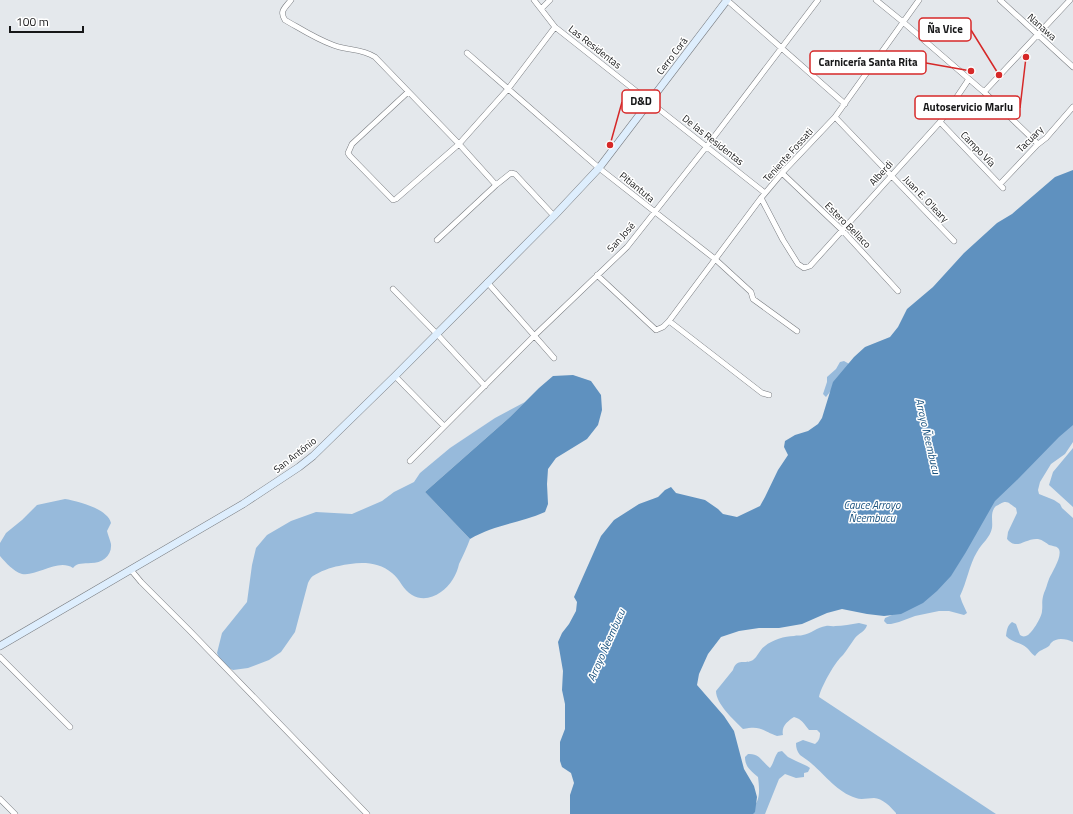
<svg xmlns="http://www.w3.org/2000/svg" width="1073" height="814" font-family="'Titillium Web',sans-serif">
<style>
.green{fill:#97badb}
.water{fill:#5f91bf}
.lines{fill:none;stroke-linecap:round;stroke-linejoin:round}
.street-casing{stroke:#797c80;stroke-width:6}
.secondary-casing{stroke:#797c80;stroke-width:8}
.street{stroke:#fff;stroke-width:5}
.secondary{stroke:#deeefd;stroke-width:7}
.labels{text-anchor:middle;dominant-baseline:central;stroke-width:3;stroke-linejoin:round;paint-order:stroke}
.street-label{font-size:10px;fill:#161718;stroke:#fff}
.water-label{font-size:11px;font-style:italic;fill:#19527f;stroke:#fff}
.leader{fill:none;stroke:#d62828;stroke-width:1.5}
.callout-dot{fill:#d62828;stroke:#fff;stroke-width:1.5}
.callout{fill:#fff;stroke:#d62828;stroke-width:1.5}
.callout-label{font-size:11px;text-anchor:middle;font-weight:bold;fill:#161718}
</style>
<rect width="100%" height="100%" fill="#e4e8ec"/>
<!-- green -->
<path class="green" d="M844 361 851 365 826 397 823 394 827 382V377L836 369 840 362Z
M525 402 511 416 425 492 470 539C467 547 463 556 459 564 458 569 456 574 453 579 445 592 428 604 412 595 403 590 400 579 392 573 377 560 356 562 339 566 331 567 319 572 313 576 311 577 309 581 308 583L295 632 281 652 269 660 248 668 233 670 222 664 217 653 222 633 247 602 252 565 256 548 267 535 291 521 316 512 352 514 382 501 394 492 414 482 420 473 450 448 495 418Z
M1073 421V442L1065 454 1051 464 1040 482 1038 490 1039 494 1054 500 1060 504 1062 508 1073 518V642C1066 639 1057 637 1051 643 1050 644 1050 645 1049 646 1044 650 1040 649 1035 656 1031 653 1030 651 1027 648 1021 642 1012 643 1006 636 1007 630 1007 626 1012 622L1016 624 1020 635C1022 636 1023 637 1026 636 1031 635 1042 617 1042 611 1043 604 1041 602 1044 593 1046 589 1047 584 1049 579 1052 572 1064 554 1058 548 1056 546 1052 546 1049 545 1046 543 1043 540 1038 539 1029 538 1021 545 1015 544 1012 544 1009 541 1007 539L1008 532 1017 513 1016 508C1010 505 1008 499 1000 504 1000 504 996 506 995 507 990 513 993 521 992 528 990 538 982 543 977 552 969 565 967 582 960 596L962 602 967 613 964 615 949 611H939L915 616 899 622 891 624H887L884 621 885 618 899 612 963 530Z
M1073 448V507L1049 485 1053 472Z
M65 499C78 501 108 509 111 523L107 531C108 535 110 540 111 544 112 556 102 563 91 563 83 564 78 562 73 568 58 558 36 577 22 574 13 571 6 563 0 556V543L6 533 22 520 37 505Z
M859 623 867 625C866 631 859 633 855 638 852 642 849 647 846 651 844 654 842 656 840 658 833 666 821 687 819 697L996 814H896V813C891 807 882 798 874 798 868 798 861 800 856 798 837 792 826 776 812 764 809 761 804 758 800 755 797 751 796 748 796 743L803 740 815 744C819 741 820 738 820 733L817 730H809C804 724 802 719 794 717 788 721 781 726 783 735L777 736C762 731 762 725 743 729 734 720 716 704 716 691L733 670C737 657 745 665 753 660 758 656 760 649 765 646 772 640 785 636 794 636 797 635 800 636 803 635 811 634 817 627 826 626 829 625 832 627 835 626 843 626 851 624 859 623Z
M782 751 788 757 796 761 807 766 810 768 808 772 804 773V777L796 778 785 774 779 779 765 814H743C746 812 751 809 754 806 761 799 759 786 758 777 751 771 745 767 745 757L748 754C760 753 762 762 770 768 774 763 774 757 778 752Z"/>
<!-- water -->
<path class="water" d="M1073 170V425L1059 437 1019 478 995 501 966 552 951 576 937 591 923 603 901 614 884 616 867 614 842 609 827 613 802 624 779 628H759L739 631 721 637 708 654 699 674 697 685 724 716 734 731 744 769 754 786 757 797 755 812 753 814H570V795L574 783 571 773 562 767 560 761V742L565 729V704L562 690 563 671 558 642 562 633 569 624 576 611 577 602 574 597 601 536 614 520 639 504 658 497 665 490 671 487 676 493 705 500 718 509 723 514 737 517 760 506 765 497 778 470 788 455 784 447 785 441 795 435 808 431 818 424 822 418 833 382 854 357 865 347 890 337 898 327 907 309 933 287 964 253 997 223 1012 214 1055 177Z
M573 375 591 381 601 395 602 410 598 425 587 439 556 458 548 469 547 484 548 504 545 512C520 523 494 525 470 539L425 492 511 416 539 388 553 376Z"/>
<g class="lines">
<defs>
<path id="street" d="M291 0C285 8 279 11 285 20 301 29 316 39 333 45 348 51 361 48 375 57L459 144 496 185
M534 0 555 27 765 193
M727 0 845 104
M876 0 903 22 984 92 1038 144
M1000 0 1073 67
M541 9 550 0
M467 53 599 168 715 259 751 292 753 299 797 331
M408 92 352 144 348 153 350 156 393 200 396 199 459 144 508 89 555 27
M984 92 1070 0
M835 117 954 241
M940 122 1003 188
M782 173 842 230 898 291
M1000 184 1037 145 1046 138 1073 107
M761 198 783 240 798 264 804 268 810 266 940 122 969 79
M437 240 496 185 511 173 515 174 554 216
M597 275 656 330 663 327 669 321 762 393 769 395
M487 282 554 358
M393 289 436 333 485 386
M669 321 761 198 782 173 835 117 919 0
M395 376 444 426
M410 461 534 336 627 247 707 146 818 0
M131 570 141 582 189 630 367 814
M0 657 70 727
M0 799 15 814"/>
<path id="secondary" d="M0 646 243 504 299 467 313 456 395 376 554 216 599 168 727 0"/>
</defs>
<!-- street casing -->
<use href="#street" class="street-casing"/>
<!-- secondary casing -->
<use href="#secondary" class="secondary-casing"/>
<!-- street -->
<use href="#street" class="street"/>
<!-- secondary -->
<use href="#secondary" class="secondary"/>
</g>
<g class="labels">
<!-- street labels -->
<g class="street-label">
<text transform="translate(1042 27) rotate(42)">Nanawa</text>
<text transform="translate(595 47) rotate(38)">Las Residentas</text>
<text transform="translate(672 56) rotate(-53)">Cerro Corá</text>
<text transform="translate(1030 139) rotate(-45)">Tacuary</text>
<text transform="translate(713 140) rotate(38)">De las Residentas</text>
<text transform="translate(978 149) rotate(46)">Campo Vía</text>
<text transform="translate(788 155) rotate(-48)">Teniente Fossati</text>
<text transform="translate(881 173) rotate(-48)">Alberdi</text>
<text transform="translate(637 187) rotate(39)">Pitiantuta</text>
<text transform="translate(926 199) rotate(46)">Juan E. O'leary</text>
<text transform="translate(848 225) rotate(45)">Estero Bellaco</text>
<text transform="translate(621 237) rotate(-48)">San José</text>
<text transform="translate(295 455) rotate(-38)">San António</text>
</g>
<!-- water labels -->
<g class="water-label">
<text transform="translate(928 436) rotate(77)">Arroyo Ñeembucu</text>
<text x="872" y="505">Cauce Arroyo<tspan x="872" dy="13">Ñeembucu</tspan></text>
<text transform="translate(606 645) rotate(-66)">Arroyo Ñeembucu</text>
</g>
</g>
<!-- callouts -->
<path class="leader" d="M999 75L971 30M971 71L926 63M610 145L622 102M1026 57L1020 108"/>
<g class="callout-dot">
<circle cx="999" cy="75" r="4"/>
<circle cx="971" cy="71" r="4"/>
<circle cx="610" cy="145" r="4"/>
<circle cx="1026" cy="57" r="4"/>
</g>
<g class="callout">
<rect x="919" y="18" width="52" height="23" rx="4"/>
<rect x="810" y="51" width="116" height="23" rx="4"/>
<rect x="622" y="90" width="38" height="23" rx="4"/>
<rect x="915" y="96" width="105" height="23" rx="4"/>
</g>
<g class="callout-label">
<text x="945" y="33">Ña Vice</text>
<text x="868" y="66">Carnicería Santa Rita</text>
<text x="641" y="105">D&amp;D</text>
<text x="968" y="111">Autoservicio Marlu</text>
</g>
<!-- scale -->
<path d="M10 26v6h73v-6" fill="none" stroke="#161718" stroke-width="2"/>
<text x="16" y="26" font-size="12" fill="#161718" stroke="#ffffff" stroke-width="3" paint-order="stroke">100 m</text>
</svg>
